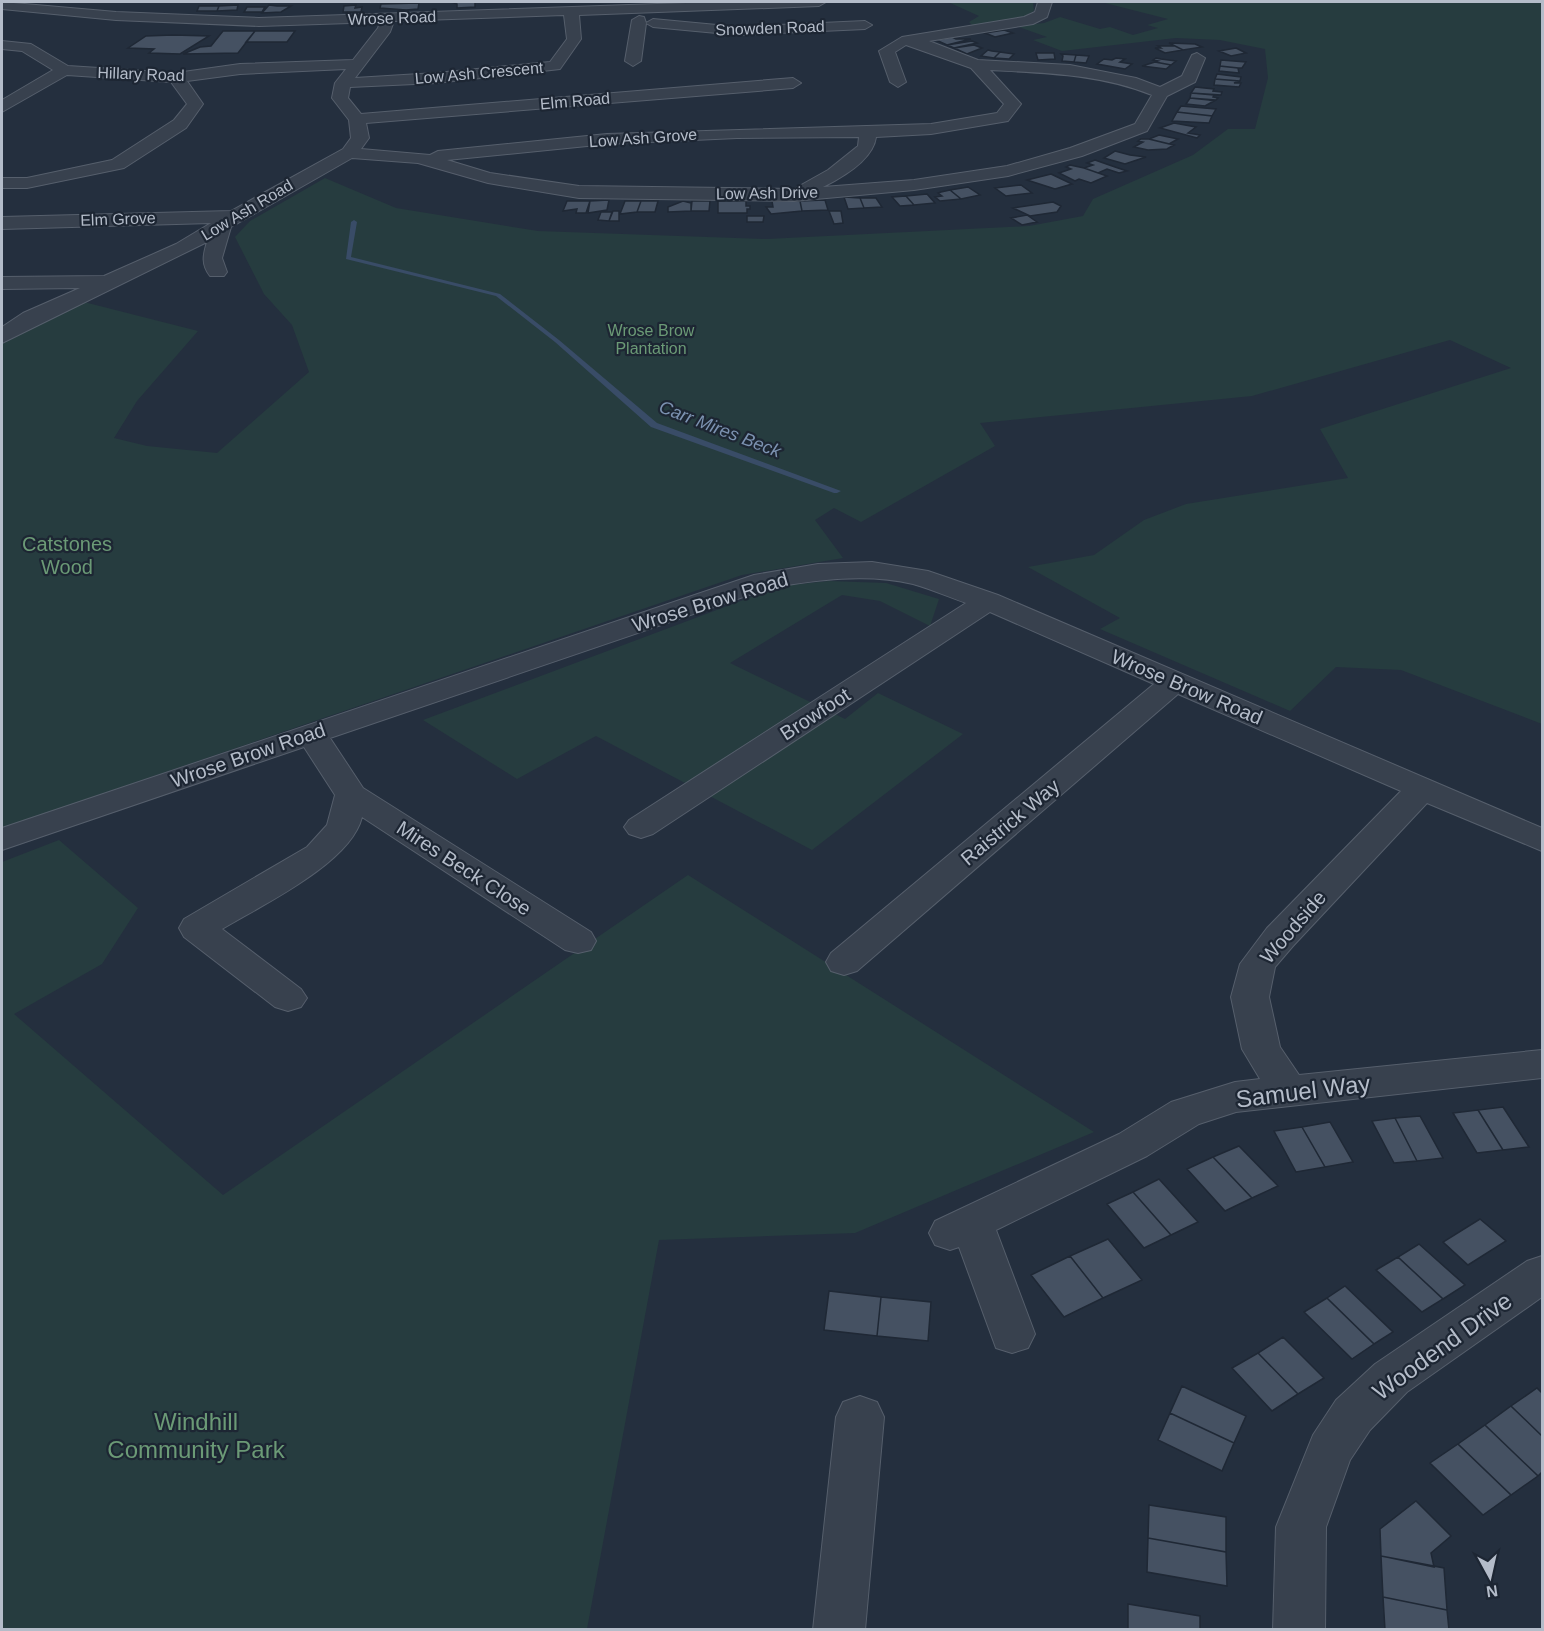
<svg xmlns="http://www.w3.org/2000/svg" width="1544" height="1631" font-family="Helvetica,sans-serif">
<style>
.green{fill:#263c3f}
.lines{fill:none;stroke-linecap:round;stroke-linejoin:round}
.stream{fill:#394c67;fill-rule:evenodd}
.building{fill:#455162;stroke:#1f2835;stroke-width:1.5}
.minor-casing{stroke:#565f6c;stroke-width:2}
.minor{fill:#38414e;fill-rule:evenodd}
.labels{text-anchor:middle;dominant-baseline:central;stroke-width:4.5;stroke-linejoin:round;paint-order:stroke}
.far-street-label{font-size:16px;fill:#b4bcc9;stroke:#1d2633}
.far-park-label{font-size:16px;fill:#6b9a76;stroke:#1d2633}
.far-water-label{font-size:18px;font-style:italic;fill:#7c92b1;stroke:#1d2633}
.park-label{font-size:20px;fill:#6b9a76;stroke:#1d2633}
.street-label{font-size:20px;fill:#b4bcc9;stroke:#1d2633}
.near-street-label{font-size:24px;fill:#b4bcc9;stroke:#1d2633}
.near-park-label{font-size:24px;fill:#6b9a76;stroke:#1d2633}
</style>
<rect width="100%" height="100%" fill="#242f3e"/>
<!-- green -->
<path class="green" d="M948 2H1033L1034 11 1020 19 973 26 969 22 979 16Z
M1101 2H1542V724L1401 670 1336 667 1290 711 1100 629 1120 618 1028 567 1094 555 1144 520 1186 504 1348 478 1320 429 1511 368 1450 340 1252 396 980 423 995 446 861 522 834 508 815 520 843 558 742 575 2 828V344L84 302 198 331 137 401 114 438 147 446 217 453 309 372 292 325 264 294 235 237 250 221 325 178 396 208 538 231 767 239 1029 226 1083 216 1093 199 1193 155 1228 129H1255L1268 78 1265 49 1220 40 1176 38 1062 51 1033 40 1047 37 1016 26 1044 23 1060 17 1100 29 1110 27 1133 35 1158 28 1147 25 1168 19Z
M829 581 886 583 939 599 930 626 880 601 842 595 730 663 845 719 878 693 963 734 812 850 596 736 517 779 423 720 781 586Z
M59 840 138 908 102 964 14 1014 223 1195 688 875 1094 1132 855 1233 659 1240 587 1629 2 1630V862Z"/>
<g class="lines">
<!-- stream -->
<path class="stream" d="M354 220 357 222 351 257 500 294 559 340 657 423 841 491 837 493H834L651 427 555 342 496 296 346 259 351 222Z"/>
</g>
<!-- building -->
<path class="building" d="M451 2H475V7L457 8V4Z
M419 3 418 9 406 10 380 8 381 4Z
M238 5 237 10 217 11 219 6Z
M269 5 277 6H291L281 12 262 13Z
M356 5 355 8 362 7 361 12H343L344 6Z
M199 6H219L217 11H197Z
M247 7H265L262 12H244Z
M1004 30 1013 33 995 37 985 33Z
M223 31H255L238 53 183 54 200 47 211 46Z
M255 31H295L287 42H246Z
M173 35 209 36 180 54 149 53 154 49 128 48 146 36Z
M952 37 956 39H971L947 45 936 40Z
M972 41 977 43 954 48 947 45Z
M1169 43 1195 44 1202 47 1183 50Z
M974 45 982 48 967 54 954 48Z
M1158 46H1175L1183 50 1165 53 1155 48H1161Z
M1236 48 1246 53 1231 56 1219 51Z
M988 50 992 51 1000 52 994 58 981 56Z
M1000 52 1014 54 1009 59 994 58Z
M1036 53H1054L1055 59 1038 60Z
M1061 54 1076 55 1074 62 1062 61 1063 56Z
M1076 55 1089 56 1086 63 1074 62Z
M1116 58 1125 59 1120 62 1132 64 1125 69 1097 64 1104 59 1112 60Z
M1156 58 1161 59 1176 61 1171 65 1155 62 1158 61 1153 60Z
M1221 60 1246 62 1242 68H1238L1220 66Z
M1155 62 1171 65 1166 69 1142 66Z
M1220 66 1238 68 1239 73 1219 71Z
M1217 74 1241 77 1240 81 1215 79Z
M1215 79 1240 81 1234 83H1241L1239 87 1214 85Z
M1195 87 1214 89 1213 91 1222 92 1221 95 1191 93Z
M1191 93 1214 95 1213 97 1218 98 1216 100 1190 98Z
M1190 98 1209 100 1214 101 1205 106 1186 104Z
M1181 106 1216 109 1212 116 1177 112Z
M1177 112 1212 116 1209 123 1172 121Z
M1174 123 1196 127 1188 133 1200 135 1197 138 1160 128Z
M1159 135 1178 139 1169 144 1149 139Z
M1141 139H1149L1174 145 1167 149 1148 150 1134 147 1143 142 1138 141Z
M1115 151 1130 155 1146 157 1125 164 1104 158Z
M1095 160 1115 167 1127 171 1119 173 1107 169 1098 173 1084 168 1093 165 1087 163Z
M1070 165 1084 168 1107 176 1091 183 1079 179 1075 181 1059 173 1071 169 1066 167Z
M1051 174 1072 184 1055 189 1027 180Z
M1021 185 1032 193 1006 196 995 188Z
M968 187 980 195 961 199 950 190Z
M950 190 961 199 940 201 935 197 942 196 938 193 941 192Z
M927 194 935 203 914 205 906 196Z
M906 196 914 205 900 206 892 197Z
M844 197 860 198 864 208 848 209Z
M860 198H876L882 207 864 208Z
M609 200 607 210 588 213 590 201Z
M825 200 828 210 802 211 800 201Z
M567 201H590L586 213H576L577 209 563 211Z
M625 201H641L637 212 620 214Z
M641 201H658L655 212H637Z
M683 201 691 203V211L668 212V207Z
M692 201H710L709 211H691Z
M718 201H746V206H750V209H747V213H718Z
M772 201H800L802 211 771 214 766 207H773Z
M1053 202 1061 206 1057 212 1030 216 1013 208Z
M613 211H619V221H609Z
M829 211H841L843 223 834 224Z
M601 212H612L609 221 598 220Z
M1027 215 1037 222 1022 225 1011 218Z
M747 216H764L763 222H747Z
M1503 1107 1529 1147 1503 1150 1478 1110Z
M1478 1110 1503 1150 1477 1153 1453 1113Z
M1420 1116 1443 1158 1417 1161 1395 1118Z
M1395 1118 1417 1161 1394 1163 1372 1121Z
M1330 1122 1353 1162 1325 1167 1302 1127Z
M1302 1127 1325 1167 1296 1172 1274 1131Z
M1239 1146 1278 1186 1252 1198 1213 1157Z
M1213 1157 1252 1198 1225 1211 1187 1169Z
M1159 1179 1198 1222 1171 1235 1133 1192Z
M1133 1192 1171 1235 1144 1248 1107 1204Z
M1480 1219 1506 1241 1468 1265 1443 1242Z
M1108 1239 1142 1280 1103 1298 1070 1256Z
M1419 1244 1465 1285 1443 1299 1398 1257Z
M1070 1256 1103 1298 1064 1317 1031 1275Z
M1398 1257 1443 1299 1422 1312 1376 1270Z
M1345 1286 1393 1332 1374 1344 1327 1298Z
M829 1291 881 1297 877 1336 824 1330Z
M881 1297 931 1302 928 1341 877 1336Z
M1327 1298 1374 1344 1352 1359 1304 1312Z
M1283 1337 1324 1378 1298 1394 1258 1353Z
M1258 1353 1298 1394 1272 1411 1232 1368Z
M1182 1386 1246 1416 1234 1443 1170 1413Z
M1537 1388 1542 1393V1436L1511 1406Z
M1511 1406 1542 1436V1472L1538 1476 1485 1425Z
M1170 1413 1234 1443 1222 1471 1158 1440Z
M1485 1425 1538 1476 1511 1495 1458 1444Z
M1458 1444 1511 1495 1483 1515 1430 1463Z
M1416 1501 1451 1536 1431 1553 1434 1567 1381 1556 1380 1529Z
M1149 1505 1226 1517V1552L1148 1538Z
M1148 1538 1226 1552 1227 1586 1147 1572Z
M1381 1556 1444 1568 1447 1610 1383 1597Z
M1383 1597 1447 1610 1449 1630H1385Z
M1128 1604 1200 1616V1630H1128Z"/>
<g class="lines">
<defs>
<path id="minor" d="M2 2 116 12 259 18 714 2H826L819 6 579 15 581 39 560 69 436 83 350 87 348 98 361 114 793 78 801 83 793 88 366 123 369 138 361 149 430 155 438 151 607 134 931 124 997 113 1004 104 971 68 906 45 895 52 906 82 898 87 890 82 879 51 902 37 1024 17 1035 12 1038 2H1052L1047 17 1033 24 929 41 978 60 1070 65 1136 78 1160 87 1182 76 1192 55 1197 53 1205 58 1195 82 1167 96 1147 131 1082 156 1008 176 914 190 794 201 579 198 488 183 418 163 352 158 231 227 222 258 227 272 224 276H210C201 264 203 255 207 242L2 343V327L23 313 80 288 2 289V277L104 276 176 244 211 223 2 229V217L231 211 343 149 351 138 349 120 332 98 335 83 346 69 240 74 187 81 203 104 186 128 124 168 27 188H2V178H27L112 160 174 120 187 104 171 82 67 75 2 112V100L53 70 22 51 2 49V41L31 44 68 66 176 73 240 64 353 60 378 28 380 22 259 26 116 20 2 9ZM564 15 567 39 550 62 436 73 355 78 390 32 394 21ZM990 70C1045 73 1100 74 1152 95L1135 124 1070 148 1007 166 914 180 823 187C843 177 873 160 876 137L931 134 1008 121 1021 104ZM859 137 858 146 828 170 794 189 579 186 490 173 447 160 607 144 737 138Z
M639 16 644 17 646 23 653 19 738 27 865 21 872 25 865 29 738 35 653 27 646 23 641 61 633 66 625 61 632 20Z
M872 562 928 571 998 595 1542 828V851L1427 803 1293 946 1275 967 1269 997 1280 1047 1299 1075 1542 1050V1078L1236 1112 1199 1124 1147 1156 996 1230 1035 1334 1028 1348 1012 1353 996 1348 959 1247 950 1250 935 1245 929 1233 935 1221 1119 1134 1171 1102 1235 1082 1260 1079 1242 1049 1231 997 1240 964 1267 928 1401 791 1178 694 857 971 844 975 831 971 826 962 831 953 1154 684 990 612 653 834 641 838 629 834 624 827 629 820 966 603C949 597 931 589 913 584 866 573 816 580 770 588L330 738 363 788 591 932 596 941 591 950 578 953 565 950 362 817C351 863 262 905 222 929L301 989 307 998 301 1007 288 1011 275 1007 184 937 179 928 184 919 307 847 327 825 335 795 304 747 2 850V828L754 575 818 564Z
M1542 1256V1297L1407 1392 1370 1430 1350 1460 1326 1527 1325 1630H1273L1276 1527 1313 1435 1336 1400 1375 1364 1527 1261Z
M860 1396 877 1402 884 1417 865 1630H813L836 1417 843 1402Z"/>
</defs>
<!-- minor casing -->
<use href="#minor" class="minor-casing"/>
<!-- minor -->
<use href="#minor" class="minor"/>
</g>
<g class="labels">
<!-- far-street labels -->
<g class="far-street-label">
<text transform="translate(392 18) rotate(-2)">Wrose Road</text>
<text transform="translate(770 28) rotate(-2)">Snowden Road</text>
<text transform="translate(479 73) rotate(-5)">Low Ash Crescent</text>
<text transform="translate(141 74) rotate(2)">Hillary Road</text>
<text transform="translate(575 101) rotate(-5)">Elm Road</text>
<text transform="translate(643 138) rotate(-4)">Low Ash Grove</text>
<text transform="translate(767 193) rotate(-1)">Low Ash Drive</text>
<text transform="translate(247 210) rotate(-31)">Low Ash Road</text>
<text transform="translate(118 219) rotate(-2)">Elm Grove</text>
</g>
<!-- far-park labels -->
<g class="far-park-label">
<text x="651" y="330">Wrose Brow<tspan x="651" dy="18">Plantation</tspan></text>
</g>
<!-- far-water labels -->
<g class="far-water-label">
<text transform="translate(720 429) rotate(21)">Carr Mires Beck</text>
</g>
<!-- park labels -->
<g class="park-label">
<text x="67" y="544">Catstones<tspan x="67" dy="23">Wood</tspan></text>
</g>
<!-- street labels -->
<g class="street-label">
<text transform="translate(710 602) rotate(-17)">Wrose Brow Road</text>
<text transform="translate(1187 687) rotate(23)">Wrose Brow Road</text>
<text transform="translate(815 714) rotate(-33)">Browfoot</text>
<text transform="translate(248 755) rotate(-19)">Wrose Brow Road</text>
<text transform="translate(1010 822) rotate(-40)">Raistrick Way</text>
<text transform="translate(464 868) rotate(33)">Mires Beck Close</text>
<text transform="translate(1293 927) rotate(-49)">Woodside</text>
</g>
<!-- near-street labels -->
<g class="near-street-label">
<text transform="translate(1303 1091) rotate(-7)">Samuel Way</text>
<text transform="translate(1442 1346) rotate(-36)">Woodend Drive</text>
</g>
<!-- near-park labels -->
<g class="near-park-label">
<text x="196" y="1421">Windhill<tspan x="196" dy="28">Community Park</tspan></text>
</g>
</g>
<!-- border -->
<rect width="1544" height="1631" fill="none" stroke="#b4bcc9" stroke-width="6"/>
<!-- north arrow -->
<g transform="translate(1490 1577) rotate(172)" stroke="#1d2633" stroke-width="4.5" paint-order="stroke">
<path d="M0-4.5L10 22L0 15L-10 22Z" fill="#b4bcc9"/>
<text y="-9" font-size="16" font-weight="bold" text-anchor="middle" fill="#b4bcc9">N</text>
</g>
</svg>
